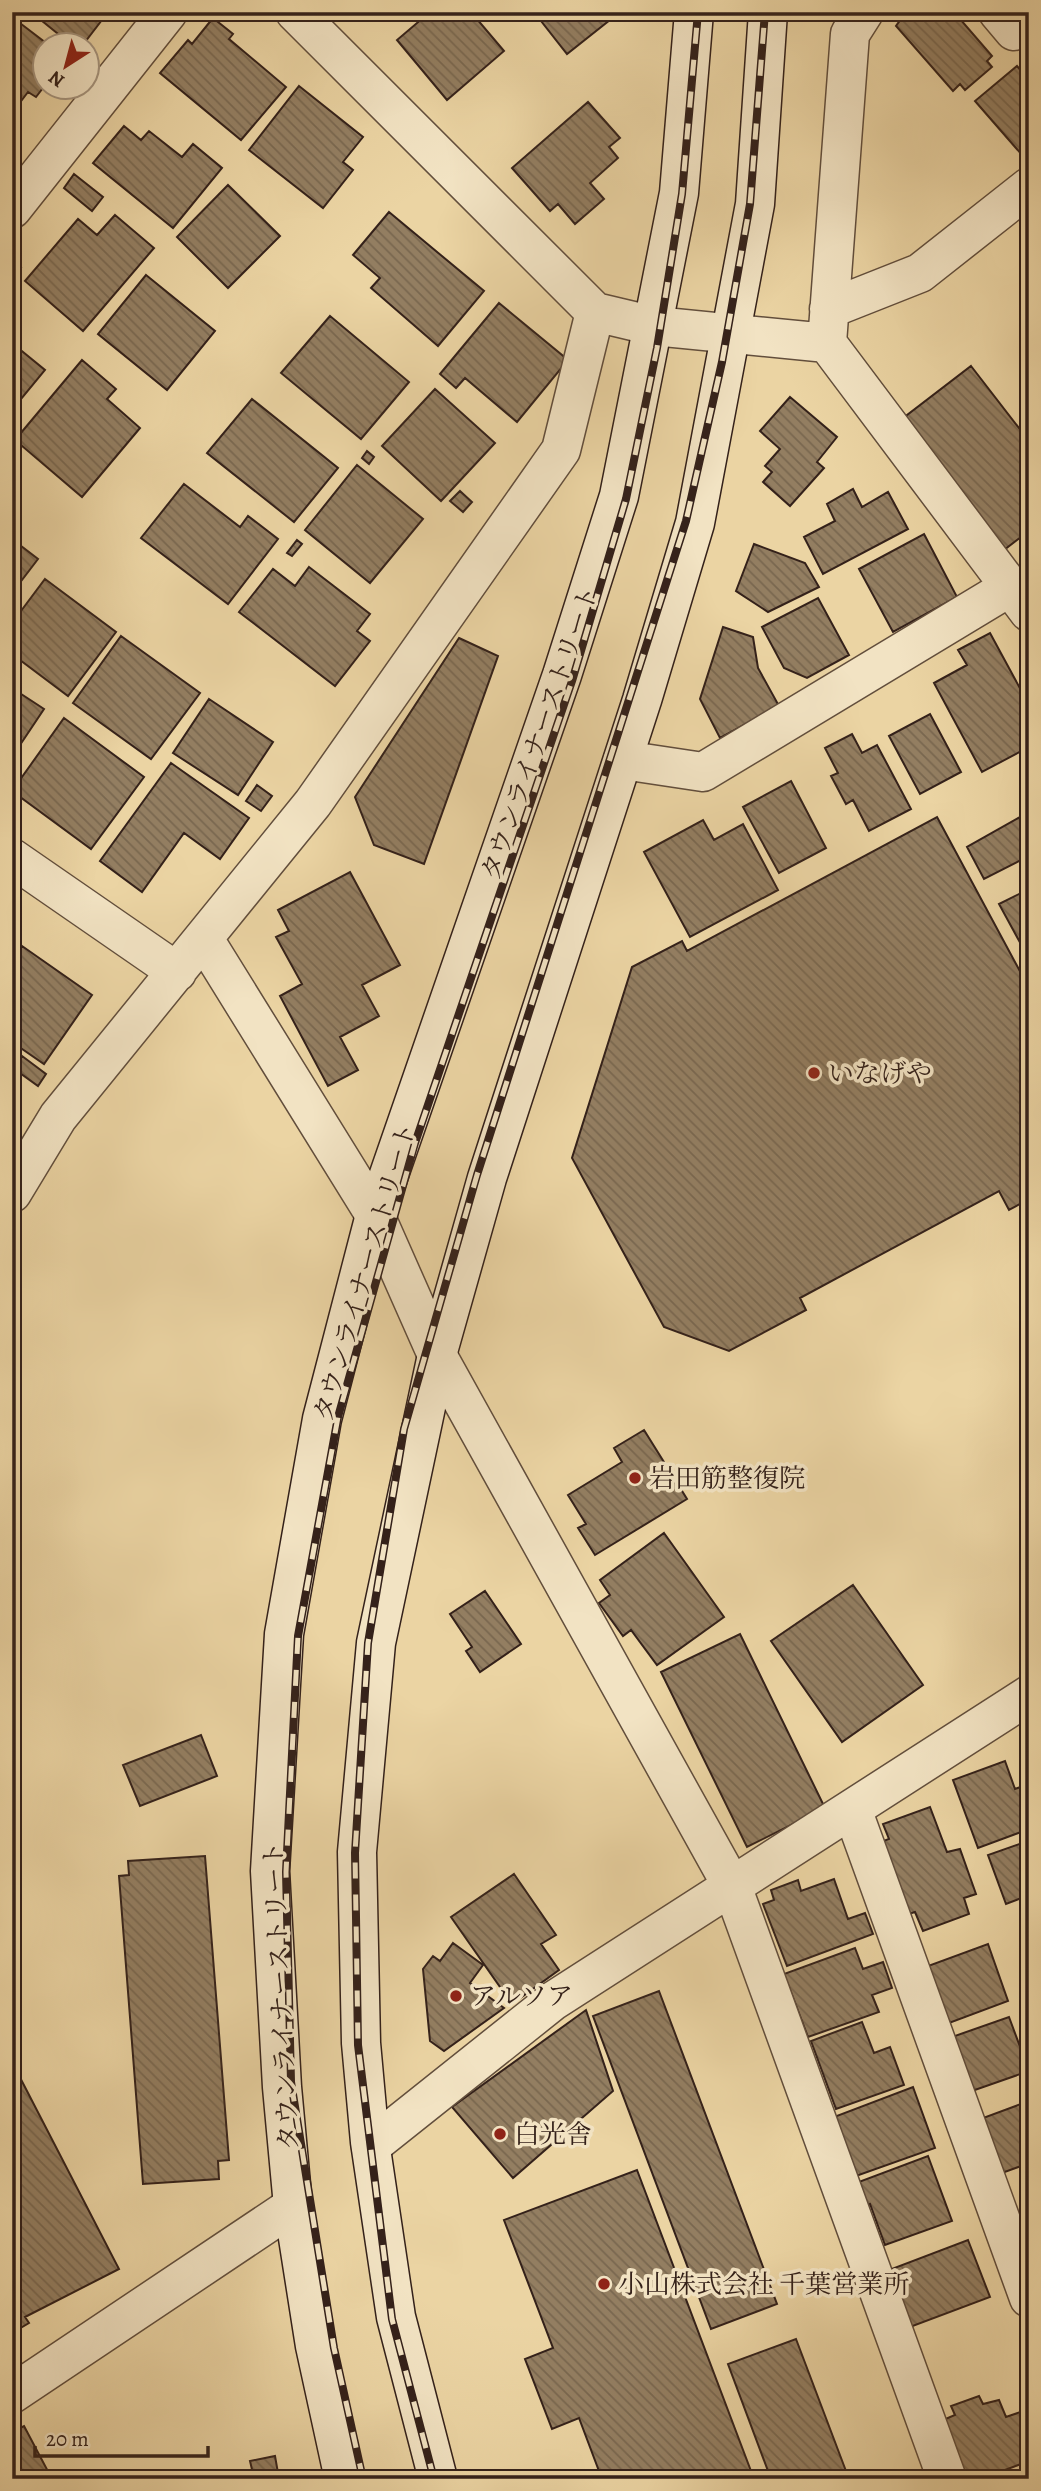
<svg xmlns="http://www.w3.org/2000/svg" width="1041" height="2491" font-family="Alegreya,'Noto Serif JP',serif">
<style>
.building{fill:url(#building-back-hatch);stroke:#34211a;stroke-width:2}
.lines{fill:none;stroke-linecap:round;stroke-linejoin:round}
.street-casing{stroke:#624e3c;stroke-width:41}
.secondary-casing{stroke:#34211a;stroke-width:41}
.street{stroke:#f2e3c3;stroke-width:38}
.secondary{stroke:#f2e3c3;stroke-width:38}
.rail-casing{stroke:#34211a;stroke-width:8}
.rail{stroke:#f2e3c3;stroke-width:5;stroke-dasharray:16;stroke-linecap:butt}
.poi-dot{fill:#8f2418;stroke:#f2e3c3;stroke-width:2.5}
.labels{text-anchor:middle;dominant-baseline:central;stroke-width:7;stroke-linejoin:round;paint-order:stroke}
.street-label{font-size:26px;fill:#34211a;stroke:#f2e3c3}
.poi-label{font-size:26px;fill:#34211a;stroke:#f2e3c3;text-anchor:start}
</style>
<defs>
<pattern id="building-back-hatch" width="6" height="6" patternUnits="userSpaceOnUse" patternTransform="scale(1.75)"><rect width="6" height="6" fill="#937e61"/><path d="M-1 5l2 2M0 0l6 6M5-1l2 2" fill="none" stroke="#79674f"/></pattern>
</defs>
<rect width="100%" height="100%" fill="#ebd4a3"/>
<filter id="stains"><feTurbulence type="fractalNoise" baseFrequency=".00286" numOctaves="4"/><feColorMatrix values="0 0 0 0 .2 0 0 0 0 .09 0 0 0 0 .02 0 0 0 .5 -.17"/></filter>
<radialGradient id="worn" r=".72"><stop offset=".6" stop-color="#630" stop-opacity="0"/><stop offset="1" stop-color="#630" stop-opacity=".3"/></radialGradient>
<!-- building -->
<path class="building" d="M31 12H108L82 46H73Z
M430 12H471L504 51 447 100 397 40Z
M534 12H620L567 54Z
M906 12H954L992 56 987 61 992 67 965 90 960 84 953 91 896 26Z
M12 17 50 46H46V84L36 97 28 92 12 113Z
M213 18 233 34 229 39 286 87 241 140 160 73 188 40 192 44Z
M1017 66 1029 80V163L975 101Z
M299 86 363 137 343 162 353 170 323 208 249 150Z
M588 102 620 138 609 147 618 158 590 183 604 199 575 224 558 204 550 211 512 168Z
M124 126 141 140 149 131 182 157 193 144 222 168 173 228 93 163Z
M74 174 103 197 92 211 64 188Z
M228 185 280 236 228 288 177 237Z
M389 212 484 291 438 346 371 288 380 278 353 255Z
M115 215 154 248 83 331 25 281 78 219 97 235Z
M12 261 21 268 14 278 12 277Z
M146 275 215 331 167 390 98 334Z
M499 303 568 360 517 422 465 378 456 388 440 374Z
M330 316 409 382 361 439 281 373Z
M12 343 45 370 12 410Z
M82 360 116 389 107 399 140 428 82 497 15 440Z
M971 366 1029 441V531L1000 553 898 422Z
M435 389 495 443 441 501 382 446Z
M790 397 837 437 817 462 824 468 790 506 763 482 772 472 765 466 780 449 760 431Z
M252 399 338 468 294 522 207 453Z
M367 451 374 457 369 464 362 458Z
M357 465 423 519 370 583 305 530Z
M184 484 240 527 248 516 278 539 228 604 141 538Z
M853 489 862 507 888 492 908 529 823 574 804 537 835 521 827 504Z
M460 491 472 502 463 512 450 501Z
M924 534 957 597 893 632 859 569Z
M12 539 38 559 12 593Z
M297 540 302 544 292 556 287 553Z
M754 544 805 563 819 587 768 612 736 591Z
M309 567 370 614 357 631 370 641 335 686 239 612 273 569 295 586Z
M45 579 116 632 68 696 12 654V623Z
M818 598 849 655 807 678 784 668 762 627Z
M723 627 753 637 758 668 779 706 720 738 700 699Z
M990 633 1029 705V747L982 772 934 683 967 665 958 650Z
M121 636 200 693 151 759 73 703Z
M459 638 498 656 424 864 374 845 355 797Z
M12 688 44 709 12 757Z
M209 699 273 742 238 795 173 753Z
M930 714 961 772 920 794 889 736Z
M64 718 144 777 91 849 12 791Z
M852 734 862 753 877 745 911 809 869 831 853 800 846 804 831 776 838 773 825 748Z
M171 763 249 818 220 859 184 833 142 892 100 861Z
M791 781 826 848 779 873 743 807Z
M257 785 272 796 261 811 246 801Z
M937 817 1029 988V1199L1009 1210 999 1191 800 1298 806 1310 729 1351 664 1327 572 1158 632 967 682 941 687 951Z
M1020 817 1029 833V856L984 879 967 847Z
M703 820 714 840 743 824 778 890 690 937 644 852Z
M350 872 400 965 362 985 379 1016 340 1037 358 1070 328 1086 280 996 302 984 276 937 289 931 278 910Z
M1029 889V959L999 904Z
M22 946 92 995 44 1064 12 1042V960Z
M22 1056 46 1074 38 1086 13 1068Z
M644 1430 687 1499 595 1555 578 1528 586 1524 568 1495 622 1462 614 1448Z
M664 1533 724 1617 657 1665 631 1630 623 1636 599 1603 610 1595 600 1580Z
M853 1585 923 1685 842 1742 771 1641Z
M485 1591 521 1644 480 1672 466 1651 472 1647 450 1614Z
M740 1634 825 1808 747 1847 661 1672Z
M201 1735 217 1776 140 1806 123 1765Z
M1005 1761 1015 1789 1029 1784V1829L978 1848 953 1780Z
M930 1807 947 1852 960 1849 976 1894 964 1898 969 1914 923 1931 915 1912 905 1915 878 1843 889 1839 883 1824Z
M1028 1841 1029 1895 1006 1904 988 1855Z
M205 1856 229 2160 218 2161 219 2179 143 2184 119 1876 129 1875 128 1861Z
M514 1874 556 1935 541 1944 559 1970 512 2004 451 1917Z
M834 1879 848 1919 865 1913 873 1934 787 1966 763 1904 774 1900 771 1890 798 1880 801 1891Z
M453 1943 483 1965 470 1983 504 2008 444 2051 430 2041 423 1969 433 1956 440 1961Z
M988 1944 1008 2001 949 2023 928 1966Z
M855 1948 863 1969 883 1962 892 1988 872 1995 879 2012 808 2037 784 1974Z
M659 1991 777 2304 711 2329 593 2016Z
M586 2010 613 2091 513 2178 452 2107Z
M1009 2017 1029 2071 972 2091 952 2037Z
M862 2022 874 2053 890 2047 904 2085 836 2109 811 2041Z
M12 2062 119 2269 25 2317 29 2323 12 2333Z
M913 2087 935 2148 856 2176 834 2117Z
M1029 2101V2163L1002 2173 983 2118Z
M928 2156 952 2221 885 2245 870 2204 864 2206 856 2183Z
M637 2170 754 2479H602L579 2418 552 2429 525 2359 553 2348 504 2220Z
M968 2240 990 2297 910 2327 889 2270Z
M796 2339 849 2479H771L728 2364Z
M979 2396 983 2404 999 2400 1006 2417 1029 2409V2461L981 2479H965L943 2420 955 2415 951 2406Z
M24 2426 52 2479H12V2432Z
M275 2456 278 2473 254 2478 250 2461Z"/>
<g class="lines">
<defs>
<path id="street" d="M295 12 595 312 654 326 827 343
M864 12 850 34 827 343 1029 612
M998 12 1014 31
M12 209 168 12
M829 309 920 273 1029 187
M623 760 703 772 1010 587
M12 858 177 972
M204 939 375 1215 437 1355 732 1886 947 2479
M12 1193 58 1117 313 803 561 450 595 312
M852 1809 1029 2298
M371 2146 553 2001 1029 1695
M12 2394 293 2206"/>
<path id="secondary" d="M344 2479 315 2346 293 2206 282 2087 270 1871 284 1634 322 1419 375 1215 562 675 619 496 679 193 694 12
M438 2479 396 2317 370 2142 361 2043 357 1852 376 1643 437 1355 487 1178 642 700 695 523 755 204 768 12"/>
</defs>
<!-- street casing -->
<use href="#street" class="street-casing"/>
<!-- secondary casing -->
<use href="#secondary" class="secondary-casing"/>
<!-- street -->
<use href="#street" class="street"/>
<!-- secondary -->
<use href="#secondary" class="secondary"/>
<defs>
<path id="rail" d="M363 2479 334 2348 291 2082 286 1872 298 1636 338 1417 415 1143 572 681 626 499 657 348 682 194 698 12
M434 2479 392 2319 358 2045 355 1853 368 1643 404 1429 477 1175 686 521 722 362 750 204 765 12"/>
</defs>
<!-- rail casing -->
<use href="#rail" class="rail-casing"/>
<!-- rail -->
<use href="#rail" class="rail"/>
</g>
<!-- markers -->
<g class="poi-dot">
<circle cx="814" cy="1073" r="7"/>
<circle cx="635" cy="1478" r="7"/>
<circle cx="456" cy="1996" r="7"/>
<circle cx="500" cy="2134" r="7"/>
<circle cx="604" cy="2284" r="7"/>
</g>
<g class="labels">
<!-- street labels -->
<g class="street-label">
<text transform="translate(540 733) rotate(-71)">タウンライナーストリート</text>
<text transform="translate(365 1272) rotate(-74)">タウンライナーストリート</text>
<text transform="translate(281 1996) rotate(-93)">タウンライナーストリート</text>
</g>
<!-- poi labels -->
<g class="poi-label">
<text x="828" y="1073">いなげや</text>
<text x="649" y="1478">岩田筋整復院</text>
<text x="470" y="1996">アルソア</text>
<text x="514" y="2134">白光舎</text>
<text x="618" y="2284">小山株式会社 千葉営業所</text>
</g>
</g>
<!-- margin -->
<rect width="1041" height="2491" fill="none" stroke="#ebd4a3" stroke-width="42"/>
<rect x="14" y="14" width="1013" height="2463" fill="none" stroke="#34211a" stroke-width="3.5"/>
<rect x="21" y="21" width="999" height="2449" fill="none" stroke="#34211a" stroke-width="2"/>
<!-- north arrow -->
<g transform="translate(66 66) rotate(216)"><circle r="33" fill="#f2e3c3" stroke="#a6957f" stroke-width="2"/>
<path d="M0-5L12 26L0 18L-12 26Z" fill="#8f2418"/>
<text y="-10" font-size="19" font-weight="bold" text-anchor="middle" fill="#34211a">N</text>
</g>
<!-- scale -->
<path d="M35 2446v10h173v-10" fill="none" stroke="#34211a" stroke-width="3.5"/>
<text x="46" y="2446" font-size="21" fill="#34211a" stroke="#f2e3c3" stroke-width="5" paint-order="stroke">20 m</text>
<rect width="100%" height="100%" filter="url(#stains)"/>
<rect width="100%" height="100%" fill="url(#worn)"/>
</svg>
